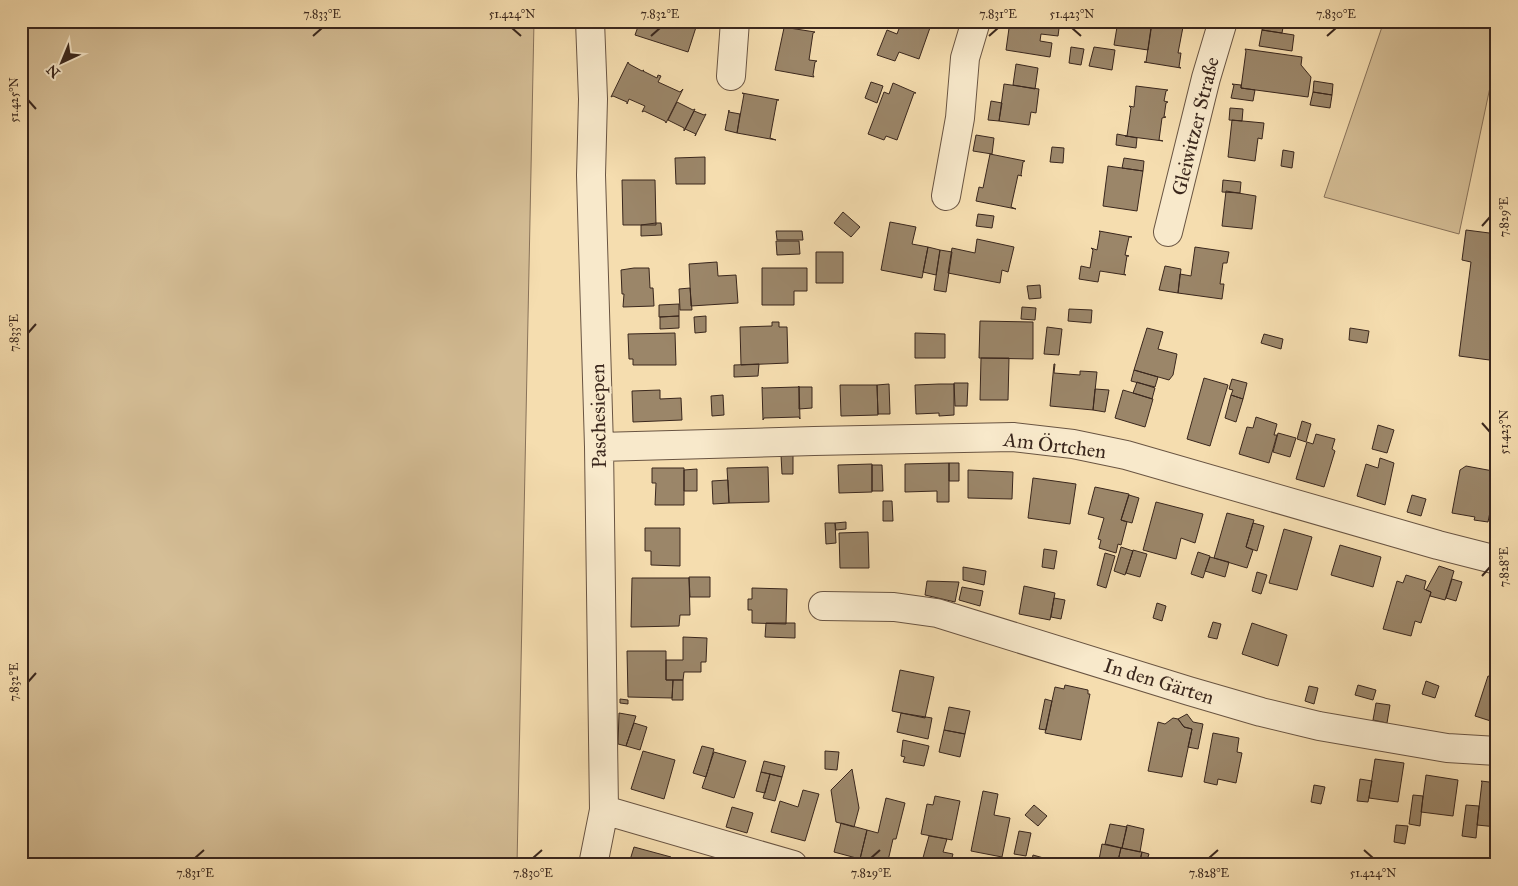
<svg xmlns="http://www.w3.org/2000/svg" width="1518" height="886" font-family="'IM FELL Great Primer',serif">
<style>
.green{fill:#d5be96;stroke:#88725a}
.building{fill:#9b8669;stroke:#3a271d}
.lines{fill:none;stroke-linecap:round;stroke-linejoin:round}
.minor-casing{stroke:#695442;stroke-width:30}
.minor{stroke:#f8e9cb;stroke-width:28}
.ticks{fill:none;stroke:#3a271d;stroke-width:2}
.labels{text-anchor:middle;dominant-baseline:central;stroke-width:4.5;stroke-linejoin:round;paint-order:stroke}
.street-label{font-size:20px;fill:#3a271d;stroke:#f8e9cb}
.neatline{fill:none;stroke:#3a271d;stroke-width:2}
.ticks-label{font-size:12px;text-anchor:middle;fill:#3a271d}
</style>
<rect width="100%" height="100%" fill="#f5ddaf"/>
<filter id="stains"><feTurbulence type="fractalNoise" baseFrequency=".004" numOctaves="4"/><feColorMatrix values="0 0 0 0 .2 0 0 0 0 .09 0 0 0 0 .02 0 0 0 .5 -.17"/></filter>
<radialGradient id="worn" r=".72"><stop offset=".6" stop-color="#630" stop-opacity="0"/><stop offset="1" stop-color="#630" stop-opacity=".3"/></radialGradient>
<!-- green -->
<path class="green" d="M21 21H534L517 865H21Z
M1384 21H1483L1497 31V54L1459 234 1324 197Z"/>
<!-- building -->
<path class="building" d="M640 21H698L688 52 635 35Z
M902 21 932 22 919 59 899 52 895 61 877 55 887 30 897 34Z
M1010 21H1060L1058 36 1041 34 1040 41 1052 43 1050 57 1006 50Z
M1118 21 1152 23 1148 50 1114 45Z
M1152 21H1171V26L1183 27 1178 53H1181L1179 67 1181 68 1144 62H1146Z
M1263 21H1305V24L1284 22 1282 33 1262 30Z
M783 27 815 32 813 33 809 60 817 61 815 62 813 75 814 77 775 70 784 28Z
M1262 30 1294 35 1292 51 1259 46Z
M1071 47 1084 49 1081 65 1069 63Z
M1094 47 1115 50 1112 70 1089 66Z
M1245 49 1302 57 1301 65 1311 77 1308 97 1241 88 1246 51Z
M628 62 629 64 642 71 644 70 643 71 657 78 658 75 661 76 658 82 680 92 683 89 666 123 665 121 644 111 642 112 645 106 629 99 627 104V102L613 96 611 97Z
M1016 64 1038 68 1035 89 1013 85Z
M1314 81 1333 84 1332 95 1313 92Z
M871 82 883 86 877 103 865 98Z
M893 83 916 93H914L897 140 886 136 884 140 868 134 884 92 889 94Z
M1004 84 1039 89 1036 113 1031 112 1029 125 999 121Z
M1232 84 1241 85V88L1255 90 1253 101 1231 98 1234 85Z
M1136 86 1168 90 1166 91 1164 101 1168 102 1166 103 1164 117H1166L1162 118 1159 140 1163 141 1125 136H1127L1131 108 1129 106 1134 107Z
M1313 92 1332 95 1330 108 1310 105Z
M742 93 779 100H777L770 138 776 140 737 133 744 94Z
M991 101 1002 103 999 121 988 120Z
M677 102 693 110 695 109 684 131V128L668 120Z
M1230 108 1243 109 1242 121 1229 120Z
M729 110V112L740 114 737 133 725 130Z
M694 111 704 115 706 114 695 136 696 134 685 129Z
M1232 120 1264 123 1262 139 1258 138 1255 161 1228 157Z
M1117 134 1137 138 1136 148 1116 145Z
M976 135 994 138 992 154 973 151Z
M1052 147 1064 148 1063 163 1050 162Z
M1283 150 1294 152 1292 168 1281 166Z
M990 154 1025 161 1023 162 1021 175 1022 176 1018 175 1011 207 1016 209 976 201 979 187 983 188Z
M705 157V184H676L675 158Z
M1124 158 1144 161 1143 171 1122 168Z
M1108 166 1143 171 1137 211 1103 206Z
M622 180H655L656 225H623Z
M1223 180 1241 182 1240 193 1222 192Z
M1226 191 1256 196 1252 229 1222 226Z
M843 212 860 227 851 237 834 223Z
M978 214 994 216 992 228 976 226Z
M890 222 916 227 912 244 928 247 922 278 881 270Z
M656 223H661L662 235 641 236V225Z
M1466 230 1497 234V361L1459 356 1471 262 1462 260Z
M776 231H802L803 240H777Z
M1099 231 1132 237H1129L1125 255 1129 256H1127L1124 274 1126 275 1100 271 1098 282 1079 279 1081 266 1090 268 1093 250 1091 248 1097 250 1100 232Z
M977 239 1014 247 1008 272 1002 270 1000 283 948 273 952 248 975 253Z
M776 241H799L800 254 777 255Z
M928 247 940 250 936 275 923 272Z
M1195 247 1229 252 1227 263H1223L1220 284H1224L1222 299 1178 293 1180 274 1191 276Z
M940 250 952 252 946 292 934 290Z
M816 252H843V283H816Z
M717 262 718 276 736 275 738 303 691 306 689 264Z
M1165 266 1181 269 1178 293 1159 290Z
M634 268H649L650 288H653L654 306 623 307 624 294H622L621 270Z
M762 268H807V291H794V305H762Z
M1040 285 1041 298 1029 299 1027 286Z
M690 288 692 310H680L679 289Z
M679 304V316L659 317V305Z
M1022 307 1036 308 1035 320 1021 319Z
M1069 309 1092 310 1091 323 1068 321Z
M679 316V328L660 329V317Z
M706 316V332L695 333 694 317Z
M980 321 1033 322V359L979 358Z
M772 322H779V327H787L788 363 741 365 740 327 772 326Z
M1047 327 1062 329 1059 355 1044 354Z
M1147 328 1163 332 1158 349 1177 354 1173 375 1169 380 1134 370Z
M1350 328 1369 331 1367 343 1349 340Z
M675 333 676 365H633V359H629L628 334Z
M915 333 945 334V358H915Z
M1264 334 1283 339 1281 349 1261 343Z
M981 358H1009L1008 400H980Z
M759 364 758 376 734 377V365Z
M1054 364H1055L1054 373 1080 375V371L1097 372 1093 410 1050 406Z
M1134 370 1158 377 1155 387 1131 381Z
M1204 378 1228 385 1210 446 1187 439Z
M1232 379 1247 383 1243 399 1231 395 1233 390 1229 389Z
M1137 382 1155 388 1152 399 1133 393Z
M968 383 967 406H955L954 383Z
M889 384 890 414H878L877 385Z
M939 384H954V415L939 416V413L916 414 915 385Z
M840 385H877L878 415 841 416Z
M799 386 800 419 799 417 764 418 763 420 762 387 763 388 798 387Z
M799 387H812V408L799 409Z
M1095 389 1109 390 1105 412 1093 410Z
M660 390V399L681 398 682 420 633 422 632 391Z
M1123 390 1153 399 1145 427 1115 418Z
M723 395 724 415 712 416 711 396Z
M1231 395 1243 399 1236 422 1225 418Z
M1256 417 1277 424 1274 435H1277L1269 463 1239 454 1247 427 1253 428Z
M1302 421 1311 424 1306 442 1297 439Z
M1378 425 1394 430 1387 453 1372 449Z
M1278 433 1296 438 1290 457 1273 452Z
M1316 434 1335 439 1332 449 1335 451 1324 487 1296 479 1307 442 1313 444Z
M781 455H793V474H782Z
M1380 458 1394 463 1385 505 1357 496 1366 464 1378 468Z
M949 463V502H937V491L905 492V464Z
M949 463H959V481H949Z
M872 464V492L839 493 838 465Z
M872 465H882L883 491H872Z
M1466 466 1493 471 1497 477 1488 522 1474 520 1475 517 1452 513 1460 470Z
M768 467 769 502 729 503 727 468Z
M652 468H684V505H655L656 483H652Z
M697 469V491H684V470Z
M968 470 1013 472 1012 499 968 498Z
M1033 478 1076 484 1070 524 1028 518Z
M728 480 729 503 713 504 712 481Z
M1095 487 1129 494 1121 520 1127 522 1121 545 1118 544 1116 553 1099 548 1101 540 1098 539 1104 518 1088 514Z
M1129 495 1139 498 1132 523 1121 520Z
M1412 495 1426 499 1421 516 1407 512Z
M883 501H892L893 521H883Z
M1156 502 1203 514 1195 543 1181 538 1176 559 1143 550Z
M1227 513 1254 520 1246 547 1253 550 1247 568 1214 558Z
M846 522V529L836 530 835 523Z
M825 523H835L836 543 826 544Z
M1253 523 1264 526 1257 551 1246 547Z
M645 528H680V566L651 565V551H645Z
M1284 529 1312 537 1297 590 1269 583Z
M868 532 869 568H840L839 533Z
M1340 545 1381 557 1373 587 1331 575Z
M1121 547 1133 551 1125 575 1114 571Z
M1044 549 1057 551 1054 569 1042 567Z
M1133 550 1147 554 1140 577 1126 573Z
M1198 552 1210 556 1203 578 1191 574Z
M1105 553 1115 556 1106 588 1097 585Z
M1210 557 1229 562 1225 577 1205 571Z
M1439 566 1454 571 1445 600 1430 596 1431 592 1426 590Z
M963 567 986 571 984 585 963 580Z
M1257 572 1267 575 1261 594 1252 591Z
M1406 575 1426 581 1424 589 1431 592 1421 623 1415 621 1411 636 1383 629 1397 581 1403 583Z
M689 577H710V597H690Z
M632 578H689L690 615H680L679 626 631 627Z
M1452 579 1462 582 1456 601 1446 598Z
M927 581 959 582 955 602 925 595Z
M1024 586 1055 593 1050 620 1019 614Z
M962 587 983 591 980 606 959 600Z
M752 588 787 589 786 624 752 623V610H748V599H752Z
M1054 598 1065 600 1061 619 1051 617Z
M1157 603 1166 606 1162 621 1153 618Z
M1213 622 1221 624 1217 639 1208 637Z
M766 623H795V638L765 637Z
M1252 623 1287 635 1278 666 1242 654Z
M683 637 707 638 706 662H701V672H684L683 680H666V660H683Z
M627 651H666V680H673L672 698 628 697Z
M900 670 934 677 925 718 892 711Z
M1488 676 1497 678V723L1475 716Z
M673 680H683V700H672Z
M1426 681 1439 686 1435 698 1422 694Z
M1065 685 1088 690V694H1090L1081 740 1045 733 1055 687 1064 689Z
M1358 685 1376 690 1373 700 1355 695Z
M1309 686 1318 688 1314 704 1305 701Z
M620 699 628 700V704L620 703Z
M1045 699 1052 701 1046 730 1039 729Z
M1376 703 1390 705 1387 723 1373 720Z
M949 707 970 711 965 734 944 730Z
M619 713 636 716 626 746 618 744Z
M901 713 932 718 928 739 897 732Z
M1187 714 1193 722 1203 724 1198 749 1188 747 1192 729 1184 727 1178 719Z
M1173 718 1178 719 1184 727 1192 729 1182 777 1148 771 1158 722 1165 724Z
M634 723 647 727 640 750 626 746Z
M944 730 965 734 960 757 939 752Z
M1213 733 1239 738 1237 752 1242 753 1236 783 1218 779 1217 785 1204 782Z
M903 740 929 746 924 766 903 762 905 757 901 756Z
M702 746 714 749 706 777 693 773Z
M643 751 675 760 664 799 631 789Z
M825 751 839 752 837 770 825 769Z
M714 752 746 761 734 798 702 788Z
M1375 759 1404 763 1398 802 1369 798Z
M764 761 785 766 782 777 761 772Z
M852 769 859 808 854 827 836 822 831 790Z
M761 772 770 774 765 793 756 791Z
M770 774 782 777 775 801 763 798Z
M1426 775 1458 780 1453 816 1421 812Z
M1360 779 1372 781 1368 802 1357 801Z
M1481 781 1497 783V827L1477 825 1482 782Z
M1314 785 1325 787 1321 804 1311 802Z
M803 790 819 794 805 841 771 832 780 801 798 807Z
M983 791 998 794 994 815 1010 818 1002 857 971 851Z
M1413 795 1423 796 1420 826 1409 824Z
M935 796 960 801 952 840 921 834 927 804 933 805Z
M886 798 905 803 896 839H893L887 865H882L860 859 867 830 878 833Z
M1034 805 1047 816 1038 826 1025 815Z
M1466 805 1479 806 1476 838 1462 836Z
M732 807 753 813 747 833 726 827Z
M841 823 867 830 860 859 834 852Z
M1110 824 1127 827 1122 848 1105 844Z
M1127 825 1144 829 1140 852 1122 848Z
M1396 825 1408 826 1405 844 1394 842Z
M1019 831 1031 833 1026 856 1014 854Z
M929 836 947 839 943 852 953 854 950 865H921Z
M1102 844 1121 848 1117 865H1098Z
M634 847 671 857 668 865H626L628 860H630Z
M1121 848 1142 852 1139 865H1117Z
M1142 852 1149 854 1146 863 1150 865H1139Z
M1033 855 1054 861 1053 865H1031Z
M1081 861 1095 865H1080Z"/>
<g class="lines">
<defs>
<path id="minor" d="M590 21 593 99 591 175 599 447 604 810 593 865
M731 76 735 21
M946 196 960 118 965 58 976 21
M1168 232 1206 78 1223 21
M599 447 814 441 1013 437 1073 444 1126 455 1438 545 1497 560
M823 606 894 607 937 613 1189 691 1261 712 1319 726 1447 748 1497 751
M604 810 793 865"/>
</defs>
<!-- minor casing -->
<use href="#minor" class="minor-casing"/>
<!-- minor -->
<use href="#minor" class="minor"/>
</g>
<!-- ticks -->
<path class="ticks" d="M512 28 521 36M1072 28 1081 36M313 36 322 28M651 36 660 28M989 36 998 28M1327 36 1336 28M28 100 36 109M1482 226 1490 217M28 333 36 324M1482 423 1490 432M1482 576 1490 567M28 682 36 673M1364 850 1373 858M195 858 204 850M533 858 542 850M871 858 880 850M1209 858 1218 850"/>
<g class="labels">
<!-- street labels -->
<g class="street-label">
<text transform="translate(1195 126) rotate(-76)">Gleiwitzer Straße</text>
<text transform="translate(598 416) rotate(-91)">Paschesiepen</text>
<text transform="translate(1055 445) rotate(7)">Am Örtchen</text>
<text transform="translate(1159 681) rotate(17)">In den Gärten</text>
</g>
</g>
<!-- margin -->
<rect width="1518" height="886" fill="none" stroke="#f5ddaf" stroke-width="55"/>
<!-- north arrow -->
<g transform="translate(62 62) rotate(224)" stroke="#f8e9cb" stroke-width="4" paint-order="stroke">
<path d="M0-4L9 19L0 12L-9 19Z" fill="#3a271d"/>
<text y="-8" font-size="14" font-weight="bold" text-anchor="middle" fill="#3a271d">N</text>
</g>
<rect x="28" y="28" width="1462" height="830" class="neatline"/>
<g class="ticks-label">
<text x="322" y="18">7.833°E</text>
<text x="512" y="18">51.424°N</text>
<text x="660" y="18">7.832°E</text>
<text x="998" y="18">7.831°E</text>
<text x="1072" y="18">51.423°N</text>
<text x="1336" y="18">7.830°E</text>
<text transform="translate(14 100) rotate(-90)" y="4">51.425°N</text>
<text transform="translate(1504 217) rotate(-90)" y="4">7.829°E</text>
<text transform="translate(14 333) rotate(-90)" y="4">7.833°E</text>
<text transform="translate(1504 432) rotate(-90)" y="4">51.423°N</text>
<text transform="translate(1504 567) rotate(-90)" y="4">7.828°E</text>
<text transform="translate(14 682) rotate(-90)" y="4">7.832°E</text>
<text x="195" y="877">7.831°E</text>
<text x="533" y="877">7.830°E</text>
<text x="871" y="877">7.829°E</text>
<text x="1209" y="877">7.828°E</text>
<text x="1373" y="877">51.424°N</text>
</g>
<rect width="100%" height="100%" filter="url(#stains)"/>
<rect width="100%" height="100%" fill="url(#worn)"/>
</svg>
